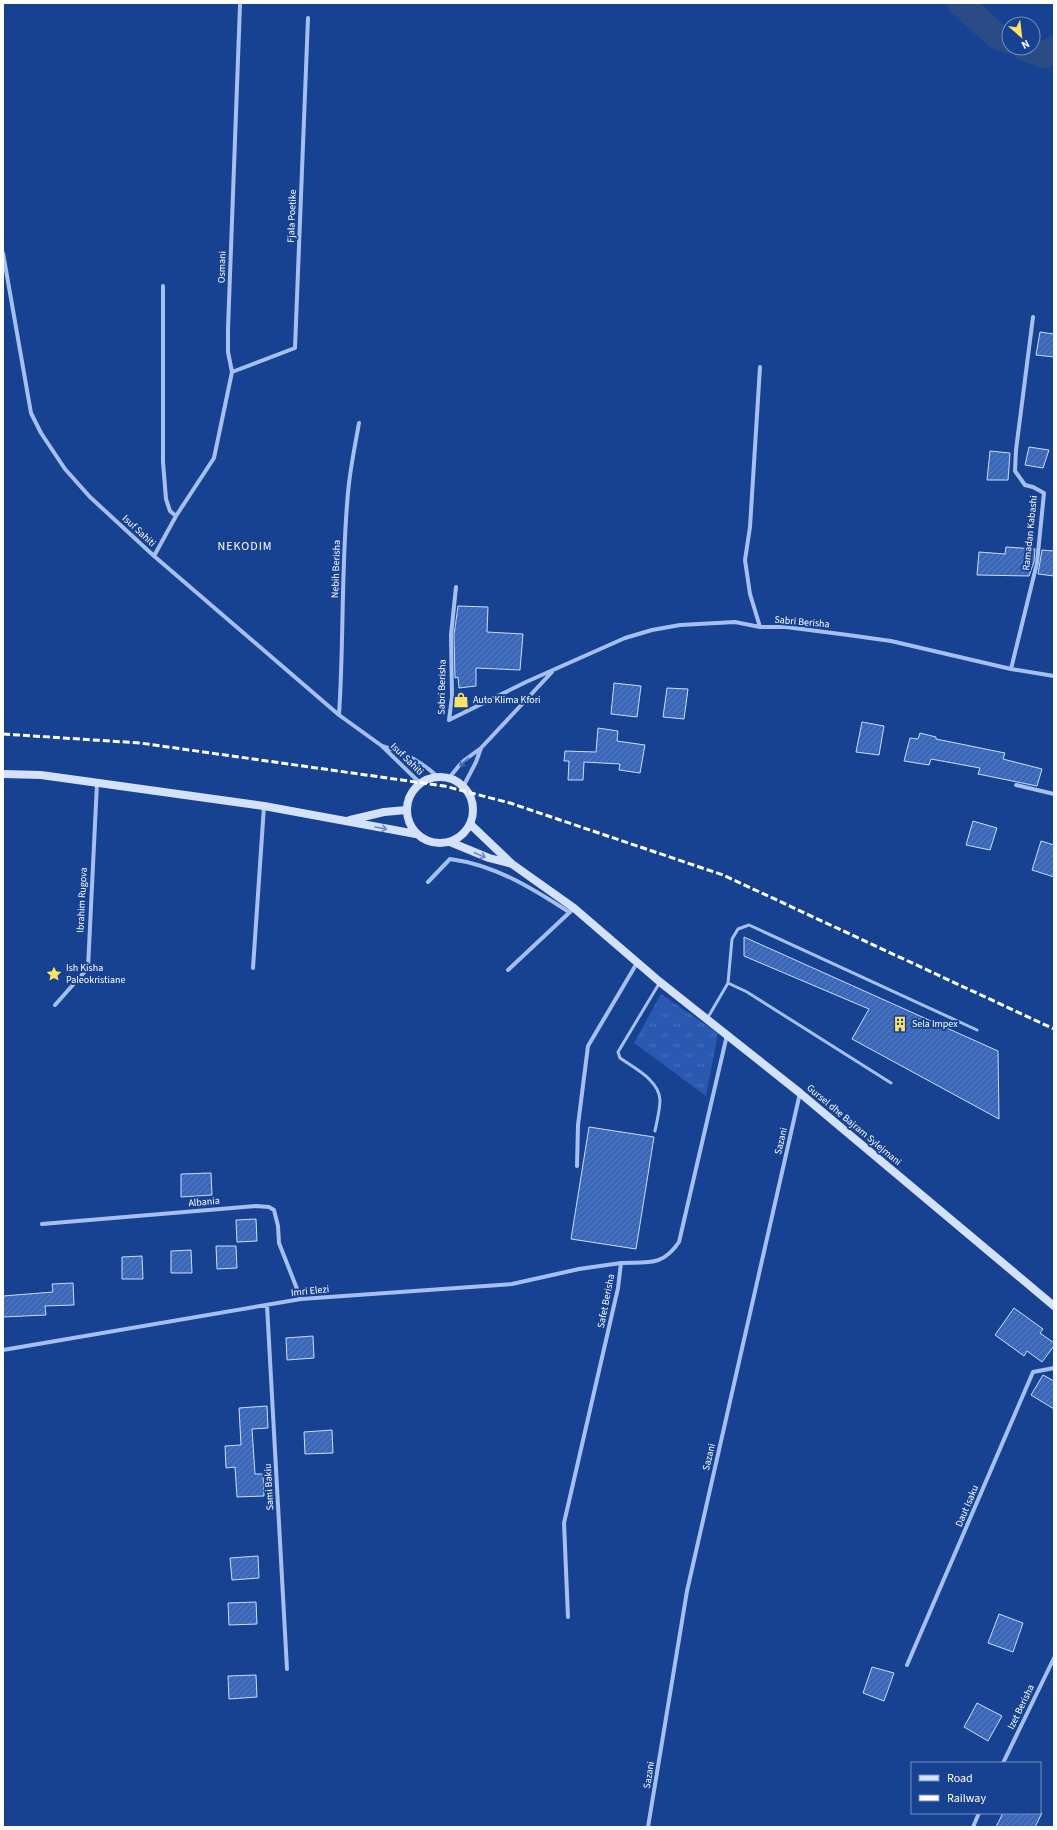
<svg xmlns="http://www.w3.org/2000/svg" width="1057" height="1830" font-family="'Source Sans 3',sans-serif">
<style>
.grass{fill:url(#grass-tufts)}
.lines{fill:none;stroke-linecap:round;stroke-linejoin:round}
.river{stroke:#2b4b87;stroke-width:26}
.building{fill:url(#building-hatch);stroke:#ccddfb}
.lane{stroke:#a5c0f0;stroke-width:3}
.street{stroke:#a5c0f0;stroke-width:4}
.secondary{stroke:#d3e1fb;stroke-width:8}
.rail{stroke:#fff;stroke-width:3;stroke-dasharray:7 3;stroke-linecap:butt}
.oneway{stroke:#496db2}
.oneway2{stroke:#6c89c1}
.labels{text-anchor:middle;dominant-baseline:central;stroke-width:4;stroke-linejoin:round;paint-order:stroke}
.street-label{font-size:10px;fill:#fff;stroke:#174191}
.poi-label{font-size:10px;fill:#fff;stroke:#174191;text-anchor:start}
.quarter-label{font-size:12px;letter-spacing:1px;fill:#fff;stroke:#174191}
</style>
<defs>
<pattern id="grass-tufts" width="24" height="20" patternUnits="userSpaceOnUse"><rect width="24" height="20" fill="#2959b0"/><path d="M3 7l-1-3M5 7V3M7 7l1-3M15 17l-1-3M17 17v-4M19 17l1-3" fill="none" stroke="#4972bc"/></pattern>
<pattern id="building-hatch" width="6" height="6" patternUnits="userSpaceOnUse"><rect width="6" height="6" fill="#3b67b8"/><path d="M-1 1l2-2M0 6l6-6M5 7l2-2" fill="none" stroke="#587ec3"/></pattern>
</defs>
<rect width="100%" height="100%" fill="#174191"/>
<!-- grass -->
<path class="grass" d="M661 994 718 1033 706 1096 634 1043Z"/>
<g class="lines">
<!-- river -->
<path class="river" d="M960 3 997 36 1009 41
M1025 48 1044 55 1054 49"/>
</g>
<!-- building -->
<path class="building" d="M1040 332 1054 334V357L1036 355Z
M1029 447 1049 450 1043 468 1025 465Z
M990 451 1010 453 1008 480H987Z
M1006 547 1035 549 1034 562 1029 576 977 575 979 552 1005 554Z
M1042 550 1054 551V576L1038 574Z
M458 606 488 607 487 632 523 634 520 670 476 668V686L459 688 458 677 455 678 454 635Z
M614 683 641 686 637 717 611 714Z
M667 688 688 689 684 719 663 717Z
M862 722 884 726 879 755 856 752Z
M598 728 618 731 617 741 645 745 640 773 619 770 620 764 584 762 583 780H568L569 761H564L565 751 596 752Z
M920 733 936 737V739L1005 753 1003 759 1042 769 1037 786 978 774 980 768 931 759 929 765 904 761 910 738 918 739Z
M973 821 997 828 990 850 966 845Z
M1041 841 1054 845V877L1032 870Z
M744 937 998 1051 999 1119 852 1039 869 1009 744 956Z
M589 1127 654 1137 636 1249 571 1239Z
M211 1173 212 1195 181 1197V1174Z
M256 1219 257 1241 237 1242 236 1220Z
M216 1246H236L237 1268 217 1269Z
M191 1250 192 1273H171V1251Z
M142 1256 143 1279H122V1257Z
M73 1283 74 1305 45 1306 46 1315 3 1317V1296L53 1292 52 1284Z
M1014 1308 1043 1329 1040 1333 1054 1343V1346L1042 1362 1027 1351 1024 1356 995 1335Z
M313 1336 314 1358 287 1360 286 1338Z
M1043 1375 1054 1381V1409L1031 1395Z
M267 1406 268 1428 252 1429 255 1474H263L264 1496 237 1497 235 1467 226 1468 225 1446 241 1445 239 1408Z
M332 1430 333 1453 305 1454 304 1432Z
M258 1556 259 1578 232 1580 230 1558Z
M256 1602 257 1624 229 1625 228 1603Z
M999 1614 1023 1623 1013 1652 988 1643Z
M872 1667 894 1673 884 1701 863 1693Z
M256 1675 257 1697 229 1699 228 1676Z
M977 1703 1002 1716 988 1741 964 1727Z
M1003 1813H1042L1035 1827H996Z"/>
<g class="lines">
<!-- lane -->
<path class="lane" d="M728 983 747 992 891 1083
M707 1019 728 983 732 939 738 929 749 925 977 1030
M655 1131C657 1121 660 1109 660 1100 659 1080 634 1068 620 1058L618 1052 660 982"/>
<!-- street -->
<path class="street" d="M3 253 31 413 41 433 65 469 90 497 154 556 339 715 382 746 420 783
M163 286V462L166 499 170 511 176 516
M760 367 750 527 745 560 750 594 760 627
M232 372 295 348 308 18
M154 556 176 516 214 458 232 372 228 352V329L240 5
M1011 669 1037 563 1044 493 1033 487 1025 485 1015 471 1016 450 1033 317
M339 715C344 641 341 567 348 493 350 469 355 446 359 423
M449 720 526 682 625 638 652 630 680 625 735 622 760 627H786L848 635 891 641 1011 669 1054 676
M449 720 452 697 451 635 456 587
M382 746C403 752 422 762 438 777
M449 778 462 762 481 748 552 672
M1016 785 1054 794
M463 787 476 762 481 748
M428 882 450 859C495 865 532 888 569 912
M253 968 264 806
M508 970 571 911
M55 1005 88 968 97 783
M577 1166 578 1125 588 1046 637 963
M42 1224 256 1206 269 1207 274 1210 278 1226 279 1243 301 1299
M267 1305 287 1669
M3 1350 301 1299 512 1284 579 1269 621 1263
M568 1617 564 1523 618 1288 621 1263C648 1262 662 1267 679 1242L727 1035
M907 1665 1033 1372 1054 1368
M1003 1763 1054 1658
M648 1827 687 1591 800 1093
M973 1827 979 1813"/>
<!-- secondary -->
<path class="secondary" d="M3 774 41 775 264 806 416 834
M407 810a33 33 0 1 1 66 0a33 33 0 1 1-66 0Z
M350 820 384 812 406 810
M470 824 512 864 574 908 660 982 800 1093 1054 1306
M450 842 489 858 512 864"/>
<!-- rail -->
<path class="rail" d="M3 734 140 743 444 786 510 803 723 875 1054 1029"/>
</g>
<!-- one-way arrows -->
<defs><path id="oneway-shaft" d="M-6 0H5M1.5-3L5.5 0L1.5 3" fill="none" stroke-width="1.6" stroke-linecap="round" stroke-linejoin="round"/></defs>
<use class="oneway" href="#oneway-shaft" transform="translate(464 762) rotate(138)"/>
<g class="oneway2">
<use href="#oneway-shaft" transform="translate(381 828) rotate(10)"/>
<use href="#oneway-shaft" transform="translate(480 855) rotate(23)"/>
</g>
<!-- icons -->
<defs>
<symbol id="shop-bare" viewBox="-9 -9 18 18"><path d="M-5-2.5h2.3a2.7 3.5 0 0 1 5.4 0H5L5.5 6h-11ZM-1.5-2.5h3a1.5 2.3 0 0 0-3 0Z" fill="#ffe164" stroke="#174191" stroke-width="2.5" paint-order="stroke"/></symbol>
<symbol id="sight-bare" viewBox="-9 -9 18 18"><path d="M0-6L1.8-2.2L6-1.7L2.9 1.2L3.7 5.4L0 3.3L-3.7 5.4L-2.9 1.2L-6-1.7L-1.8-2.2Z" fill="#ffe164" stroke="#174191" stroke-width="2.5" paint-order="stroke"/></symbol>
<symbol id="building-bare" viewBox="-9 -9 18 18"><path d="M-4-6H4V6H1V3H-1V6H-4ZM-2.5-4.3h1.7v1.8h-1.7ZM.8-4.3h1.7v1.8H.8ZM-2.5-1h1.7V.8h-1.7ZM.8-1h1.7V.8H.8Z" fill="#ffe164" stroke="#174191" stroke-width="2.5" paint-order="stroke"/></symbol>
</defs>
<g fill-rule="evenodd">
<use href="#shop-bare" x="450" y="689" width="22" height="22"/>
<use href="#sight-bare" x="43" y="963" width="22" height="22"/>
<use href="#building-bare" x="889" y="1013" width="22" height="22"/>
</g>
<g class="labels">
<!-- street labels -->
<g class="street-label">
<text transform="translate(292 216) rotate(-88)">Fjala Poetike</text>
<text transform="translate(222 267) rotate(-88)">Osmani</text>
<text transform="translate(139 531) rotate(43)">Isuf Sahiti</text>
<text transform="translate(1030 533) rotate(-84)">Ramadan Kabashi</text>
<text transform="translate(336 569) rotate(-88)">Nebih Berisha</text>
<text transform="translate(802 622) rotate(5)">Sabri Berisha</text>
<text transform="translate(442 687) rotate(-89)">Sabri Berisha</text>
<text transform="translate(407 759) rotate(44)">Isuf Sahiti</text>
<text transform="translate(82 900) rotate(-87)">Ibrahim Rugova</text>
<text transform="translate(854 1125) rotate(40)">Gursel dhe Bajram Sylejmani</text>
<text transform="translate(781 1141) rotate(-77)">Sazani</text>
<text transform="translate(204 1202) rotate(-5)">Albania</text>
<text transform="translate(310 1291) rotate(-6)">Imri Elezi</text>
<text transform="translate(606 1301) rotate(-79)">Safet Berisha</text>
<text transform="translate(709 1457) rotate(-77)">Sazani</text>
<text transform="translate(269 1487) rotate(-93)">Sami Bakiu</text>
<text transform="translate(967 1506) rotate(-67)">Daut Isaku</text>
<text transform="translate(1021 1707) rotate(-64)">Izet Berisha</text>
<text transform="translate(649 1775) rotate(-81)">Sazani</text>
</g>
<!-- poi labels -->
<g class="poi-label">
<text x="473" y="700">Auto Klima Kfori</text>
<text x="66" y="968">Ish Kisha<tspan x="66" dy="12">Paleokristiane</tspan></text>
<text x="912" y="1024">Sela Impex</text>
</g>
<!-- quarter labels -->
<g class="quarter-label">
<text x="245" y="546">NEKODIM</text>
</g>
</g>
<!-- border -->
<rect width="1057" height="1830" fill="none" stroke="#ffffff" stroke-width="8"/>
<!-- legend -->
<rect x="911" y="1762" width="130" height="52" fill="#174191" stroke="#748dbd"/>
<rect x="919" y="1775" width="20" height="6" fill="#d3e1fb" stroke="#748dbd"/>
<text x="947" y="1782" font-size="12" fill="#ffffff">Road</text>
<rect x="919" y="1795" width="20" height="6" fill="#ffffff" stroke="#748dbd"/>
<text x="947" y="1802" font-size="12" fill="#ffffff">Railway</text>
<!-- north arrow -->
<g transform="translate(1021 36) rotate(152)"><circle r="19" fill="#174191" stroke="#748dbd"/>
<path d="M0-3L7 15L0 10L-7 15Z" fill="#ffe164"/>
<text y="-6" font-size="11" font-weight="bold" text-anchor="middle" fill="#ffffff">N</text>
</g>
</svg>
